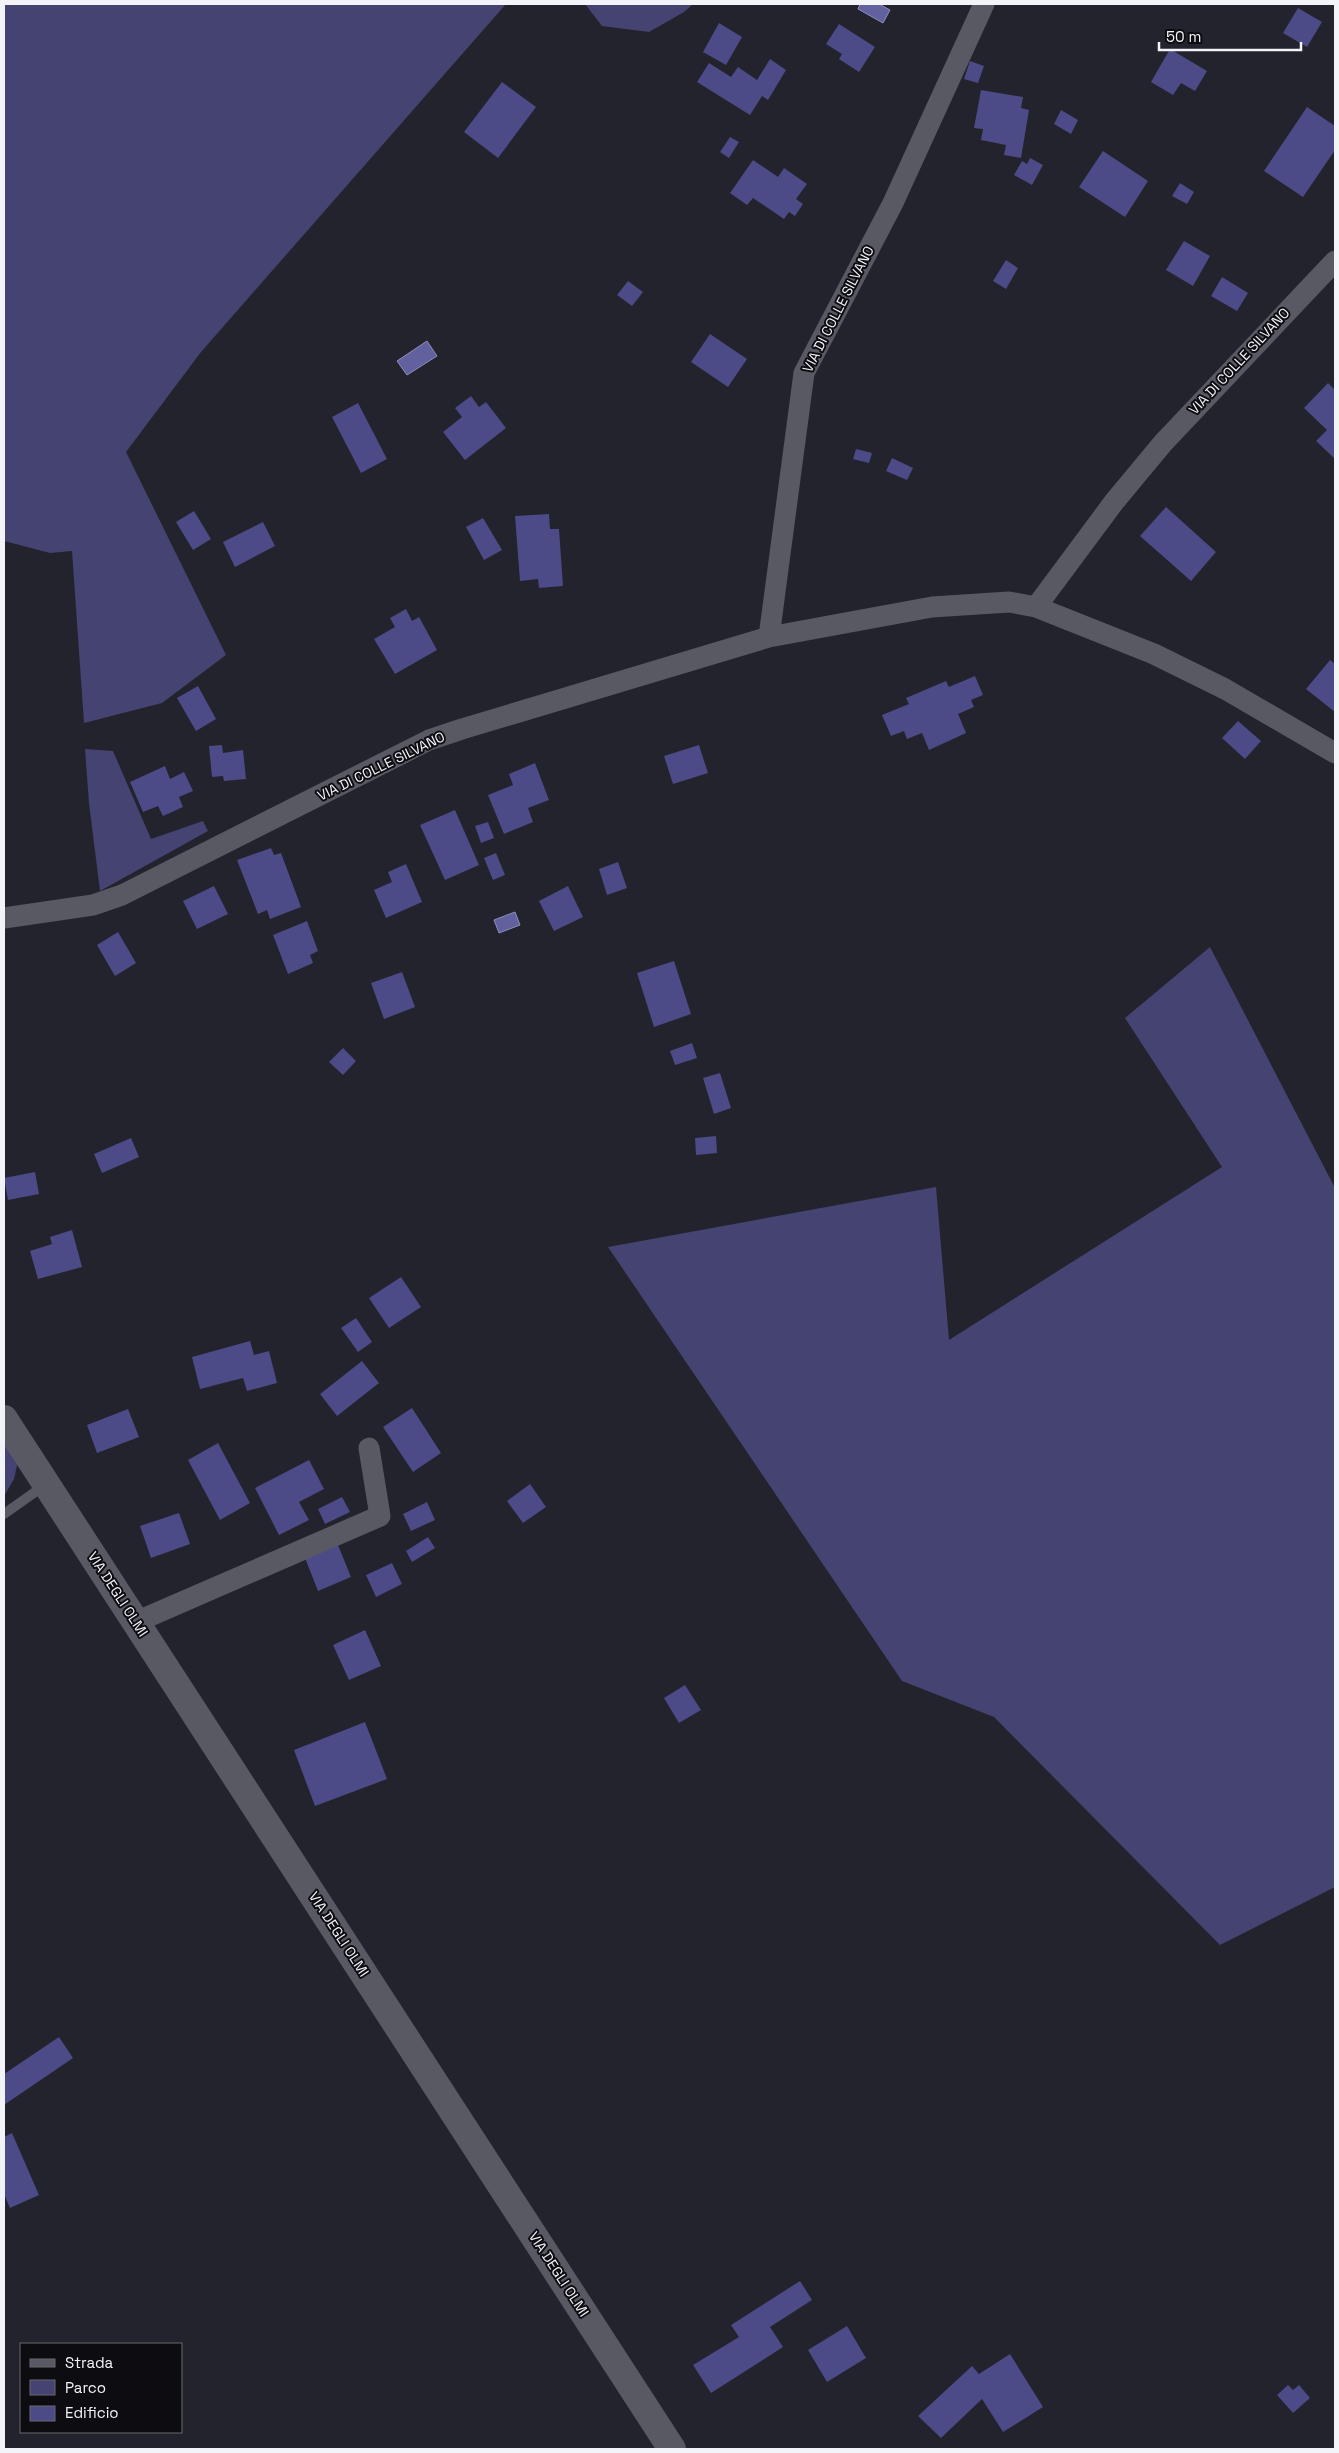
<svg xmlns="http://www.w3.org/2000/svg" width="1339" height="2453" font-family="'Space Grotesk',sans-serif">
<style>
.green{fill:#444372}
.water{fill:#6261a0;stroke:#8e8dbb}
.building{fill:#4c4a87}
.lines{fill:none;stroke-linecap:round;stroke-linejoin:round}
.lane{stroke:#595964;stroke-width:10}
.street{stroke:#595964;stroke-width:21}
.secondary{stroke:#595964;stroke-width:28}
.labels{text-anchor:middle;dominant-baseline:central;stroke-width:4;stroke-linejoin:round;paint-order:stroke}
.street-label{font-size:14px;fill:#f3f3fa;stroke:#0d0d11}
</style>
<rect width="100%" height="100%" fill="#23232d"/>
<!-- green -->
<path class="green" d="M4 4H506L201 352 126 452 226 655 162 703 84 723 72 551 50 553 4 541Z
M585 4H693L684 12 649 32 602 26Z
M85 749 113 751 151 839 203 821 208 831 100 891 89 803Z
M1210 947 1335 1188V1887L1220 1945 994 1717 902 1681 608 1247 936 1187 949 1340 1222 1167 1125 1018Z
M4 1438 18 1461 14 1479 4 1496Z"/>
<!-- water -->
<path class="water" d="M860 4H879L890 10 883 23 858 9Z
M427 341 437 356 407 375 397 361Z
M515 912 520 925 499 933 494 920Z"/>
<!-- building -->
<path class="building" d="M1298 8 1322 22 1307 47 1283 33Z
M719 23 742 37 726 65 703 52Z
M839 24 875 47 859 72 839 59 842 54 826 44Z
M1170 49 1207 71 1195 91 1181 83 1173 95 1151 82Z
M770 59 786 70 768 100 762 96 750 115 697 82 709 63 731 77 738 67 757 80Z
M970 61 984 66 978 83 964 79Z
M502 82 536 107 498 158 464 132Z
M981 90 1023 97 1021 108 1029 110 1021 158 1004 155 1006 145 981 140 983 129 974 128Z
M1307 107 1335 126V150L1303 197 1264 171Z
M1061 110 1078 120 1071 134 1054 124Z
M730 137 739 142 729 158 720 152Z
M1103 151 1148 181 1125 217 1079 187Z
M1030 158 1043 165 1032 185 1014 175 1022 161 1027 164Z
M753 160 778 177 784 168 807 184 796 199 803 204 795 216 789 212 784 219 753 198 747 205 730 193Z
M1180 183 1194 192 1187 204 1172 196Z
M1184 241 1210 256 1193 286 1166 270Z
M1006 260 1018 268 1006 289 993 281Z
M1222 277 1248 293 1237 311 1211 296Z
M628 281 643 292 632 306 617 295Z
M710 334 747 359 728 387 691 362Z
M1328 383 1335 390V459L1316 441 1327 430 1304 408Z
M471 396 479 407 486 402 506 428 465 460 443 432 462 417 455 408Z
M358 403 387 459 361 473 332 417Z
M856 449 872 453 869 463 853 459Z
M892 458 913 468 907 480 886 471Z
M1166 507 1216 552 1191 581 1140 536Z
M194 511 211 539 193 550 176 522Z
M549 514 550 529H559L563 586 539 588 538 579 520 581 515 516Z
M483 518 502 550 484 560 466 527Z
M263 522 275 546 235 567 223 542Z
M406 609 412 621 419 617 437 650 395 674 374 639 395 627 390 618Z
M1330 660 1335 664V712L1306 689Z
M975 676 983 695 971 700 974 707 958 714 966 733 929 750 922 733 907 739 904 731 891 736 882 715 909 704 906 698 946 681 949 687Z
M198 686 216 719 196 731 177 698Z
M1238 721 1261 741 1245 759 1222 738Z
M222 745 223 753 243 750 246 779 224 781 223 776 212 777 209 746Z
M699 745 708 773 673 784 664 756Z
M535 763 549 800 528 808 533 822 504 834 488 795 513 785 509 774Z
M165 766 170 779 184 772 193 791 179 797 183 807 163 816 158 806 143 812 130 782Z
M455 810 479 865 445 880 420 825Z
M488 822 494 838 481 843 475 826Z
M271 848 274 855 281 853 301 907 270 919 267 910 258 914 237 860Z
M496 853 505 875 493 880 484 858Z
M618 862 627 888 607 895 599 869Z
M406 864 422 902 386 918 374 890 392 882 388 872Z
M214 886 228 914 197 929 183 901Z
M568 886 583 917 554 931 539 901Z
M307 921 318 951 310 955 313 963 288 974 273 935Z
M118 932 136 963 115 976 97 945Z
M674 961 691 1014 654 1027 637 973Z
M402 972 415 1007 384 1019 371 983Z
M692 1043 697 1058 675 1065 670 1051Z
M343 1048 356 1061 343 1075 329 1062Z
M720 1073 731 1108 714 1114 703 1078Z
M716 1136 717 1153 696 1155 695 1138Z
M131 1138 139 1157 102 1173 94 1154Z
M35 1172 39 1194 8 1200 4 1178Z
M72 1230 82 1267 38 1279 30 1251 52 1244 50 1237Z
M401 1277 421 1307 389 1328 369 1298Z
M356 1318 372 1342 358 1352 341 1328Z
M250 1341 254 1355 269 1351 277 1383 247 1391 243 1378 200 1389 192 1357Z
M362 1361 379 1383 337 1416 320 1394Z
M412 1408 441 1453 413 1472 383 1427Z
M128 1409 139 1437 97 1453 87 1425Z
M218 1443 250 1503 220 1520 188 1460Z
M309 1460 324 1489 299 1502 309 1520 279 1535 255 1488Z
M530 1484 546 1507 523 1523 507 1501Z
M342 1497 350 1512 325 1524 318 1509Z
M427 1502 435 1520 411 1531 403 1514Z
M179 1513 190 1544 151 1558 140 1526Z
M428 1537 435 1548 412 1562 406 1551Z
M338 1545 351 1577 318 1591 305 1558Z
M392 1563 402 1584 376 1597 366 1575Z
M365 1630 381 1666 349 1680 333 1645Z
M685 1685 701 1710 679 1723 664 1698Z
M365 1722 387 1779 315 1806 294 1750Z
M59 2037 73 2058 4 2105V2074Z
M12 2133 39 2195 10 2208 4 2194V2137Z
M800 2281 812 2300 770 2327 783 2347 711 2393 693 2365 739 2337 731 2325Z
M847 2326 866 2358 827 2382 808 2350Z
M1010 2354 1043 2407 1003 2432 982 2399 941 2438 918 2416 972 2366 979 2374Z
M1288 2385 1293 2390 1299 2385 1310 2398 1293 2413 1277 2395Z"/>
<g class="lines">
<!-- lane -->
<path class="lane" d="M4 1514 45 1485"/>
<!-- street -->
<path class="street" d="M1036 607 1114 502 1163 443 1335 261
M769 637 804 373 893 203 984 4
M4 918 93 905 122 895 429 740 462 729 769 637 932 607 1009 602 1036 607 1154 654 1225 689 1335 753
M136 1622 380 1516 369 1448"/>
<!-- secondary -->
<path class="secondary" d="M4 1419 672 2449"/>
</g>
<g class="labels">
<!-- street labels -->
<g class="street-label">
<text transform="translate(838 309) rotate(-63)">VIA DI COLLE SILVANO</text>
<text transform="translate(1239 361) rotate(-47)">VIA DI COLLE SILVANO</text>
<text transform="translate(381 766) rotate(-26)">VIA DI COLLE SILVANO</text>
<text transform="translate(118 1594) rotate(57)">VIA DEGLI OLMI</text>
<text transform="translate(339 1934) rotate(57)">VIA DEGLI OLMI</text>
<text transform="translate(559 2274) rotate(57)">VIA DEGLI OLMI</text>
</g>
</g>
<!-- border -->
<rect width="1339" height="2453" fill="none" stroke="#f3f3fa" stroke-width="10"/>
<!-- legend -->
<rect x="20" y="2343" width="162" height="90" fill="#0d0d11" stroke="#69696e"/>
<rect x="30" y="2359" width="25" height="8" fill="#595964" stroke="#69696e"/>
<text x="65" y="2368" font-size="15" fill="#f3f3fa">Strada</text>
<rect x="30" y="2380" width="25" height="15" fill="#444372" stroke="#69696e"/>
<text x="65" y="2393" font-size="15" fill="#f3f3fa">Parco</text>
<rect x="30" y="2406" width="25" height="15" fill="#4c4a87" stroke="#69696e"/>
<text x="65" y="2418" font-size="15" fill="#f3f3fa">Edificio</text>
<!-- scale -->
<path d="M1159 42v8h142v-8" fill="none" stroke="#f3f3fa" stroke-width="2.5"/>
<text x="1166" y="42" font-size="15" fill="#f3f3fa" stroke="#0d0d11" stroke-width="4" paint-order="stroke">50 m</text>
</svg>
